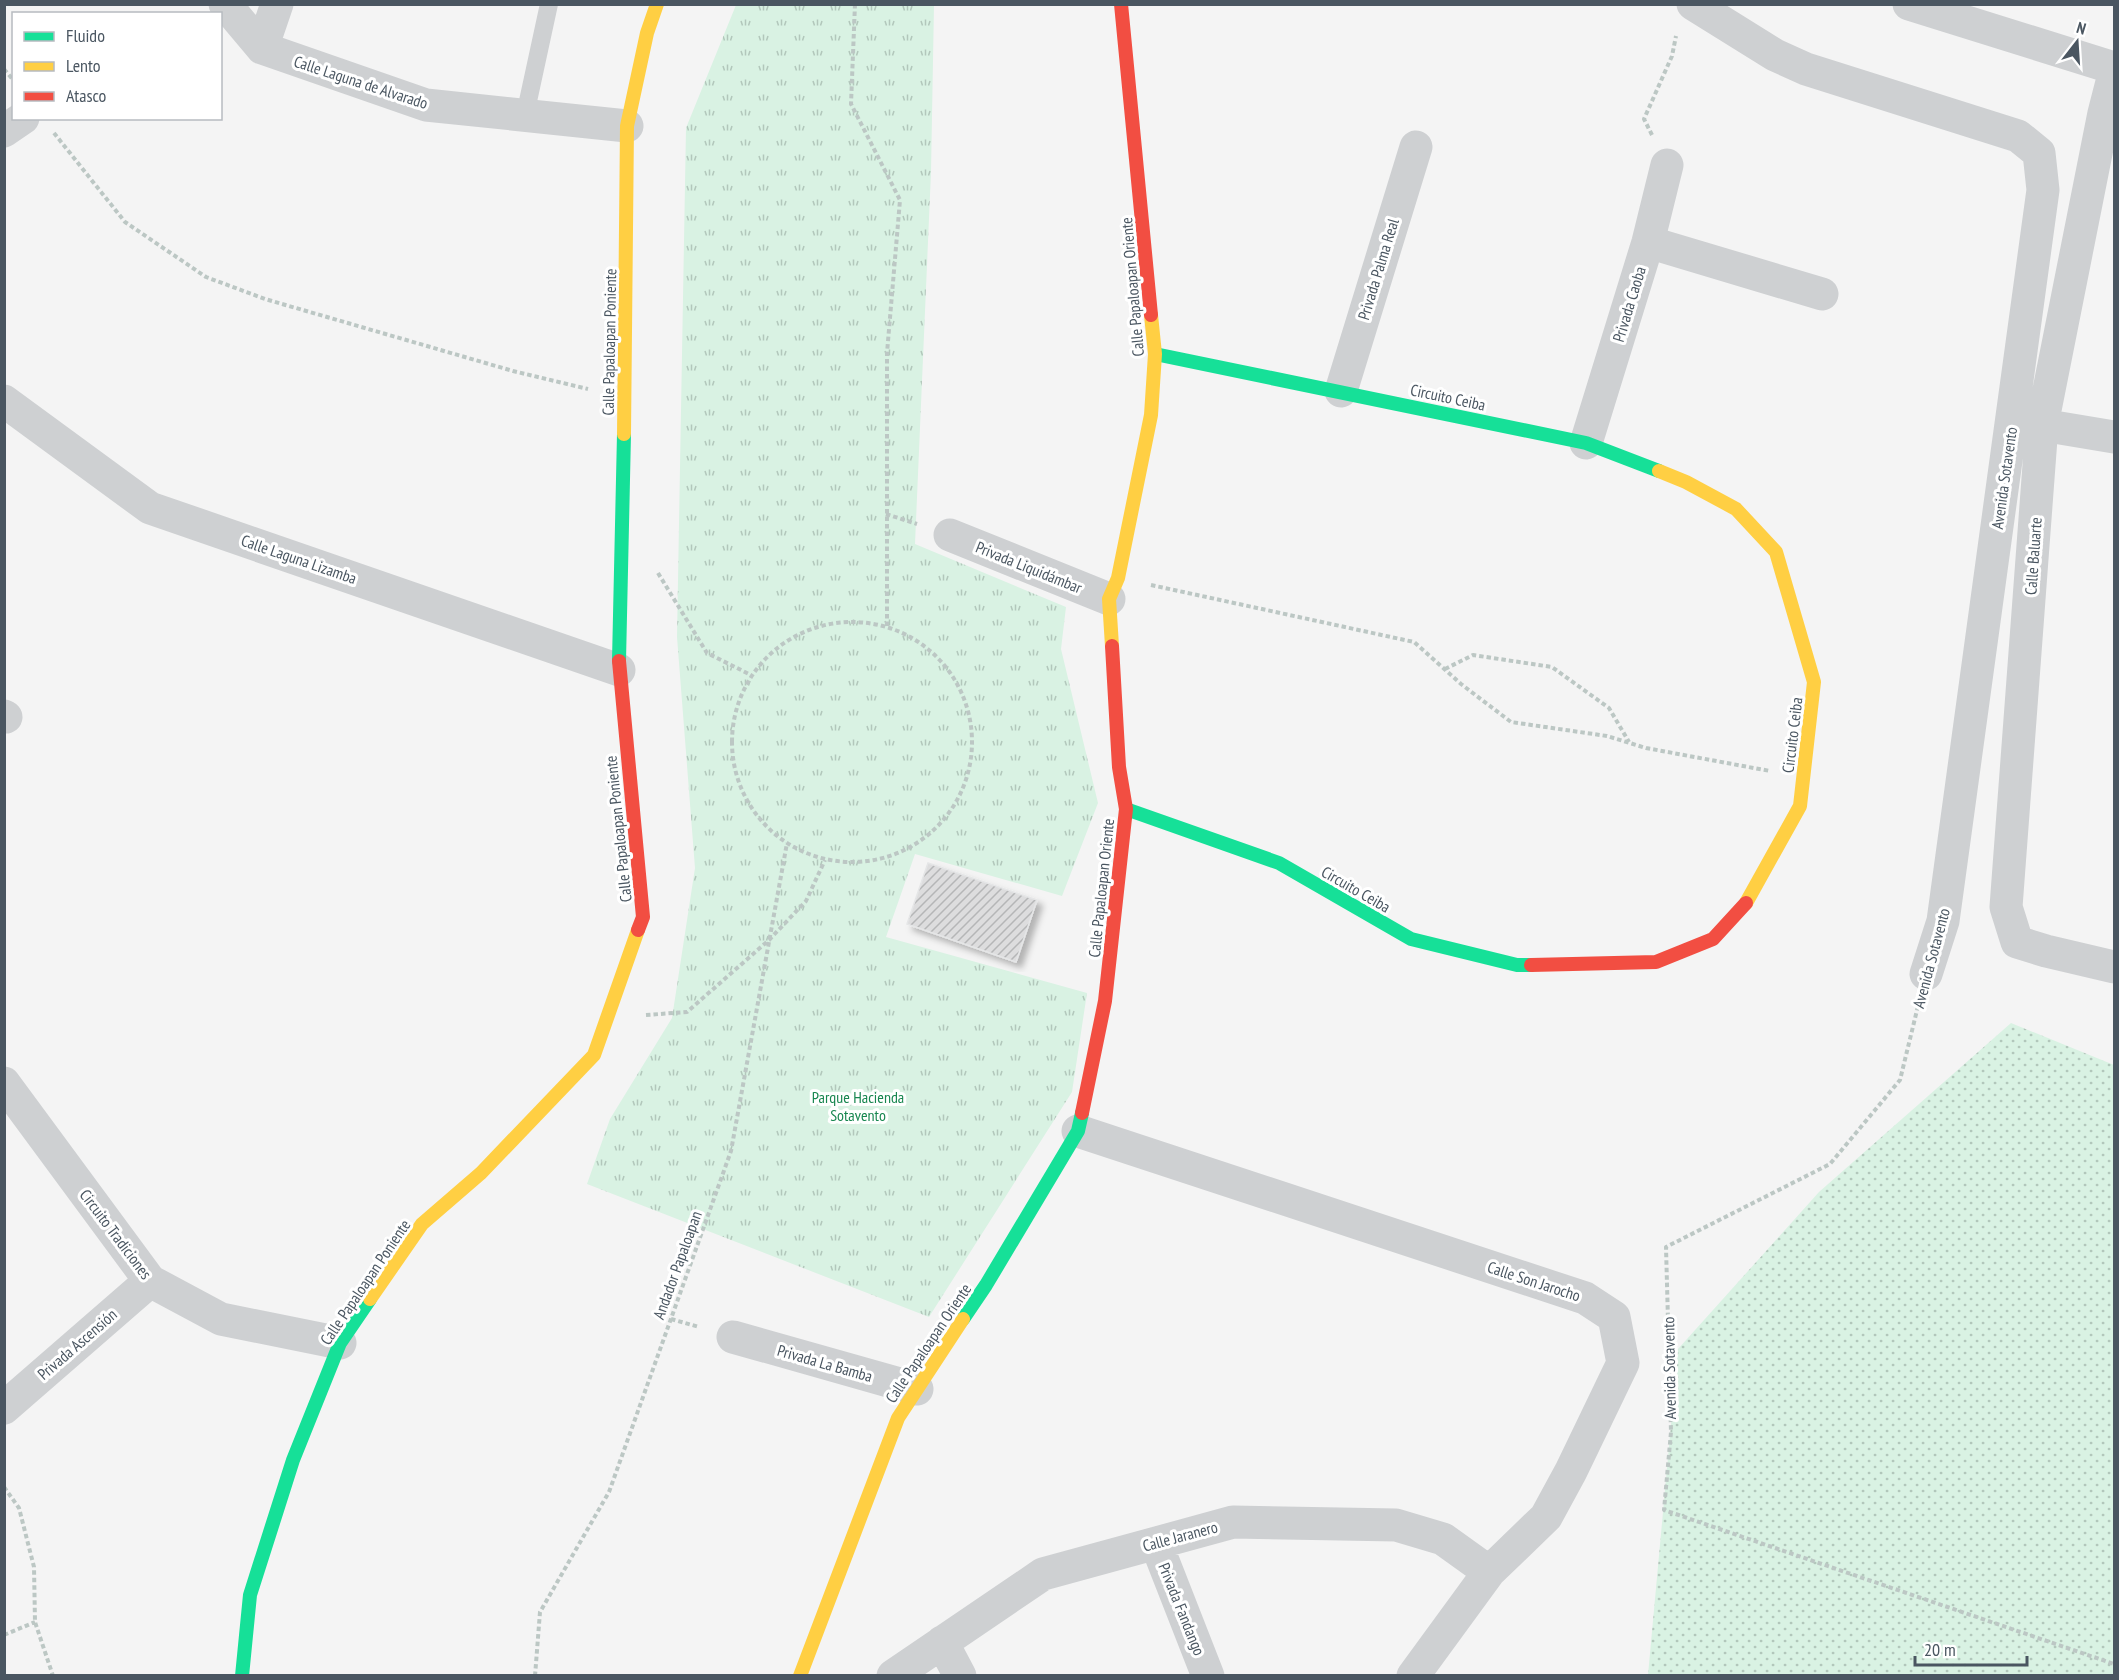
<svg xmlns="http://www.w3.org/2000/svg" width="2119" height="1680" font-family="'PT Sans Narrow',sans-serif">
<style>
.grass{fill:url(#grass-dots)}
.park{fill:url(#park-tufts)}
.building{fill:url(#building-hatch);stroke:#e5e6e7;stroke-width:1.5;filter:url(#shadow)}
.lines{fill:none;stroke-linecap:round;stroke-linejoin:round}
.path{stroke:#bcc7c4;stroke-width:4;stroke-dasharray:4.5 3;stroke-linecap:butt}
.lane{stroke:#ced0d2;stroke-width:18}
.street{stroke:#ced0d2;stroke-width:33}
.fast{stroke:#16e098;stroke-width:14}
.slow{stroke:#ffcf43;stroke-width:14}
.jam{stroke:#f24e42;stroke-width:14}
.labels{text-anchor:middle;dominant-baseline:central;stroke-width:6;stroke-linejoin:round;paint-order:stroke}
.street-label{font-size:16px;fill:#4a5661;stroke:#fff}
.park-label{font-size:16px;fill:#17864f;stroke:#fff}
</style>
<defs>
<pattern id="grass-dots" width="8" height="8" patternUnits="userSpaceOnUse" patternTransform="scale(1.5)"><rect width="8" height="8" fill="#d9f2e3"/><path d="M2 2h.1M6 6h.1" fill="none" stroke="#b2c7bb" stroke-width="1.8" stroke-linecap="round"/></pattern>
<pattern id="park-tufts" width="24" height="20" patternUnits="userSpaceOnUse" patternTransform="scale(1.5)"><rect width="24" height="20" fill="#d9f2e3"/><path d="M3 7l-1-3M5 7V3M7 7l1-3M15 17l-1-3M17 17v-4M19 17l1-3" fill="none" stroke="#b2c7bb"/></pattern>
<pattern id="building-hatch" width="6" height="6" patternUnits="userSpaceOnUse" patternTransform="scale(1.5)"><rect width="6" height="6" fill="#ddddde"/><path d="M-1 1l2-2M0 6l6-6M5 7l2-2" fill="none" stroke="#b5b6b7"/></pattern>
<filter id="shadow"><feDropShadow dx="5.5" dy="5.5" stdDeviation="3" flood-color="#0004"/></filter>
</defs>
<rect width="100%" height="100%" fill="#f4f4f4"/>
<!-- grass -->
<path class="grass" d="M2011 1023 2114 1065V1675H1648L1678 1349 1819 1192Z"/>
<!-- park -->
<path class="park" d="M736 5H934L931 172 915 544 1066 607 1061 649 1098 803 1062 896 915 854 886 937 1087 993 1072 1092 929 1317 587 1184 610 1119 672 1018 695 868 677 637 686 128Z"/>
<!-- building -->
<path class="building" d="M928 863 1037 900 1016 962 907 924Z"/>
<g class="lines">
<!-- path -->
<path class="path" d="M855 4 851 104 900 200 887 353V626
M4 69 14 81
M54 133 125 222 206 277 265 299 513 371 588 389
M1652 135 1644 119 1672 56 1676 36
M886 514 917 524
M658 573 707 653 751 675
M1151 585 1414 642 1461 684 1511 722 1607 736 1646 748 1770 771
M732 742a120 120 0 1 1 240 0a120 120 0 1 1-240 0Z
M1445 669 1473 655 1552 667 1609 708 1629 742
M1918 1006 1900 1080 1830 1164 1666 1247 1671 1432 1664 1510 2114 1664
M646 1015 687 1012 769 940 806 901 825 860
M671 1319 699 1327
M4 1487 19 1508 34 1567 35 1622 53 1676
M4 1635 35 1622
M535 1676 540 1612 609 1492 731 1151 787 843"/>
<!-- lane -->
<path class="lane" d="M525 115 549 4"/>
<!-- street -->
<path class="street" d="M225 4 262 48 426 105 627 126
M1693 4 1775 55 1806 69 2018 136 2039 153 2043 190 1943 921 1926 974
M1909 4 2114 68
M262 48 277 4
M2114 74 2104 113 2042 425 2006 907 2017 942 2046 951 2114 967
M4 131 23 118
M1648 242 1822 294
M1341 391 1416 147
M4 401 150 508 619 670
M2042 425 2114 437
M1586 443 1648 242 1667 165
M950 535 1109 599
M4 716 6 717
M4 1083 150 1281 221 1319 340 1343
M1078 1131 1585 1298 1614 1317 1623 1363 1571 1471 1546 1517 1489 1572 1413 1676
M733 1337 917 1389
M4 1408 150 1281
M1156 1543 1208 1676
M942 1642 960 1676
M893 1676 1043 1574 1233 1522 1396 1525 1443 1539 1489 1572"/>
<!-- fast -->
<path class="fast" d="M1155 354 1586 443 1659 471
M619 661 624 434
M1126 809 1279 863 1411 939 1517 965H1531
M963 1319 986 1285 1078 1131 1082 1113
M242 1676 250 1595 293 1460 340 1343 370 1299"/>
<!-- slow -->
<path class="slow" d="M624 434 627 126 647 33 657 4
M1659 471 1686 482 1736 509 1776 552 1814 682 1800 806 1746 903
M1112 646 1109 599 1118 578 1151 415 1155 354 1151 315
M370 1299 422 1224 481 1173 594 1055 638 930
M800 1676 898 1418 963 1319"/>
<!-- jam -->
<path class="jam" d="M1121 4 1151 315
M619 661 643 917 638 930
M1531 965 1656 962 1713 939 1746 903
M1082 1113 1105 1001 1126 809 1119 767 1112 646"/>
</g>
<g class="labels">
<!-- street labels -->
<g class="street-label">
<text transform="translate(361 82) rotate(18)">Calle Laguna de Alvarado</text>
<text transform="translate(1378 269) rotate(-73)">Privada Palma Real</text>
<text transform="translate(1132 287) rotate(-95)">Calle Papaloapan Oriente</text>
<text transform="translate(1629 304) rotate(-73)">Privada Caoba</text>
<text transform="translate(609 342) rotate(-89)">Calle Papaloapan Poniente</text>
<text transform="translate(1448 397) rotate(12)">Circuito Ceiba</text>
<text transform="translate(2004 478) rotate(-82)">Avenida Sotavento</text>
<text transform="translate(2033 556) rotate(-86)">Calle Baluarte</text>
<text transform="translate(299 559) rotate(19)">Calle Laguna Lizamba</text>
<text transform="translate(1029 567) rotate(22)">Privada Liquidámbar</text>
<text transform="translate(1792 735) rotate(-83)">Circuito Ceiba</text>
<text transform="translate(618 829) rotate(-96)">Calle Papaloapan Poniente</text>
<text transform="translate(1101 888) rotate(-84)">Calle Papaloapan Oriente</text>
<text transform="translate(1356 889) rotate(30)">Circuito Ceiba</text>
<text transform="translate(1931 958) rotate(-75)">Avenida Sotavento</text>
<text transform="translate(116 1234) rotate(53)">Circuito Tradiciones</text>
<text transform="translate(677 1265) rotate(-70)">Andador Papaloapan</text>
<text transform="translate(1534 1281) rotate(18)">Calle Son Jarocho</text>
<text transform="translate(365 1282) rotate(-56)">Calle Papaloapan Poniente</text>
<text transform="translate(928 1343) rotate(-56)">Calle Papaloapan Oriente</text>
<text transform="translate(77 1344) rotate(-41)">Privada Ascensión</text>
<text transform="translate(825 1363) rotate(16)">Privada La Bamba</text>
<text transform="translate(1669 1368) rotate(-91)">Avenida Sotavento</text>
<text transform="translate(1180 1536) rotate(-15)">Calle Jaranero</text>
<text transform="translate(1182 1609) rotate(68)">Privada Fandango</text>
</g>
<!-- park labels -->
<g class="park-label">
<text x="858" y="1097">Parque Hacienda<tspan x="858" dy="18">Sotavento</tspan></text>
</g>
</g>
<!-- border -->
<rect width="2119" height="1680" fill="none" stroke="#4a5661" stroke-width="12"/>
<!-- legend -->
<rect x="12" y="12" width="210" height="108" fill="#ffffff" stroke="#b7bbc0" stroke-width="1.5"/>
<rect x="24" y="32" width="30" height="9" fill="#16e098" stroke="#b7bbc0" stroke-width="1.5"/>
<text x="66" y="42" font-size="18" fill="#4a5661">Fluido</text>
<rect x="24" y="62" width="30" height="9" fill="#ffcf43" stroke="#b7bbc0" stroke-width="1.5"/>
<text x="66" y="72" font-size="18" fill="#4a5661">Lento</text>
<rect x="24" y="92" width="30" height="9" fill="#f24e42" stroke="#b7bbc0" stroke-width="1.5"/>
<text x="66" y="102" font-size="18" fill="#4a5661">Atasco</text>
<!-- north arrow -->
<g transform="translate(2077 42) rotate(17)" stroke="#ffffff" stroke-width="4.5" paint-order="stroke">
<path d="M0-4.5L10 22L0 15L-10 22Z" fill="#4a5661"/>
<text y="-9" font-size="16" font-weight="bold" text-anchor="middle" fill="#4a5661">N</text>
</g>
<!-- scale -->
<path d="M1915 1656v9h112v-9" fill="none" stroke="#4a5661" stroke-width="3"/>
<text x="1924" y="1656" font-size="18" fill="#4a5661" stroke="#ffffff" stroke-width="4.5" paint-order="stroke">20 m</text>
</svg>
